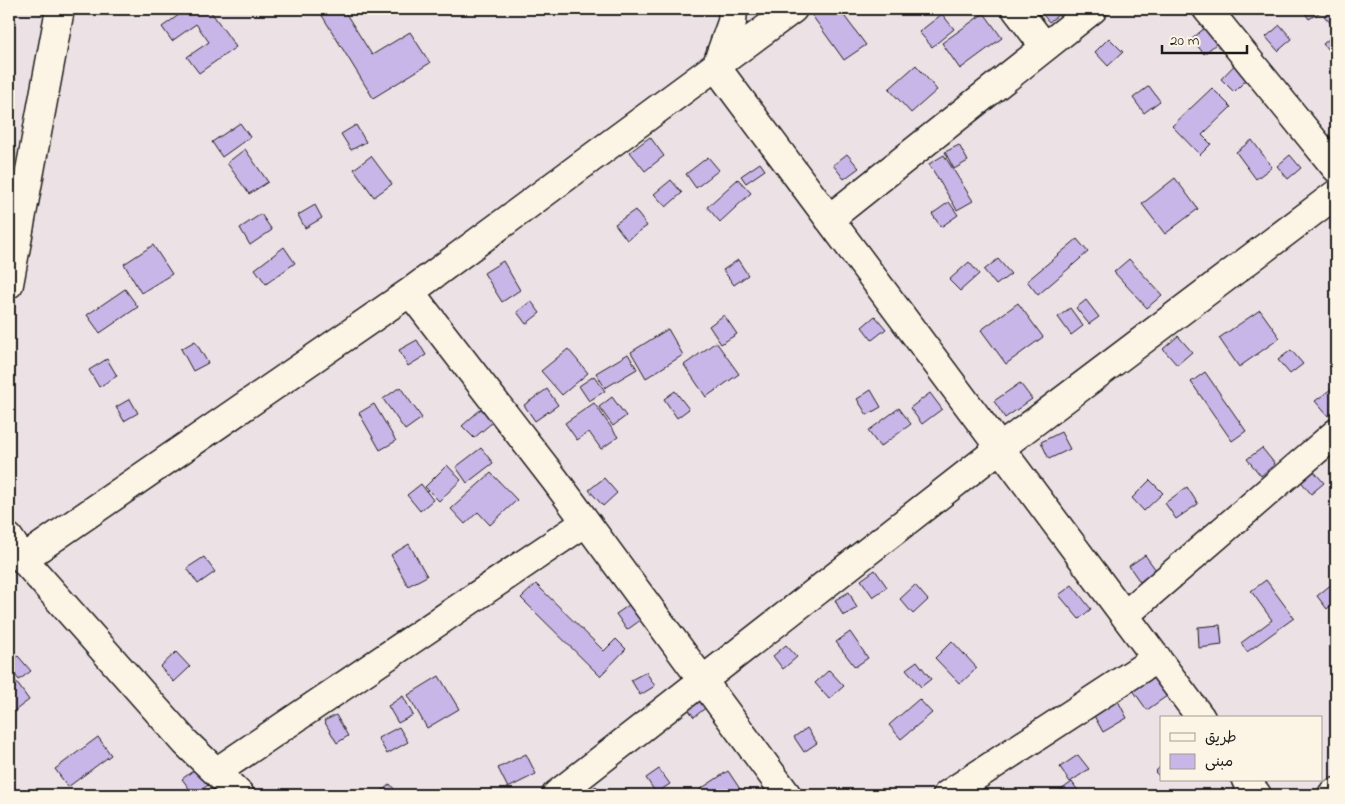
<svg xmlns="http://www.w3.org/2000/svg" width="1345" height="804" font-family="'Indie Flower','Playpen Sans Arabic',sans-serif">
<style>
.building{fill:#c7b6e7;stroke:#1c1c1c}
.lines{fill:none;stroke-linecap:round;stroke-linejoin:round}
.minor-casing{stroke:#1c1c1c;stroke-width:31}
.minor{stroke:#fcf5e5;stroke-width:28}
</style>
<rect width="100%" height="100%" fill="#ece2e6"/>
<filter id="ink" filterUnits="userSpaceOnUse"><feTurbulence type="fractalNoise" baseFrequency=".02" numOctaves="2"/><feDisplacementMap in="SourceGraphic" scale="10" xChannelSelector="R" yChannelSelector="G"/><feConvolveMatrix kernelMatrix="1 2 1 2 8 2 1 2 1" color-interpolation-filters="sRGB"/></filter>
<g filter="url(#ink)">
<!-- building -->
<path class="building" d="M187 9H209L236 47 199 73 187 57 209 42 196 24 172 41 162 27Z
M318 9H343L372 55 410 32 430 63 373 98Z
M818 9H839L866 45 844 60 811 14Z
M1059 9 1062 12 1049 22 1039 10Z
M1302 9H1325L1309 19Z
M1332 9H1336V29L1324 16Z
M984 13 1002 38 960 69 942 43Z
M942 14 954 29 932 47 919 32Z
M1209 24 1222 39 1204 54 1192 39Z
M1280 25 1292 39 1278 51 1266 37Z
M1336 33V59L1323 44Z
M1109 38 1123 52 1108 66 1095 52Z
M1243 56 1256 70 1234 92 1221 79Z
M916 65 937 90 911 113 889 89Z
M1149 86 1160 101 1144 113 1133 98Z
M1212 88 1231 107 1202 135 1211 144 1200 155 1172 126Z
M240 123 250 137 222 157 212 142Z
M356 125 366 142 351 150 341 134Z
M650 137 664 156 645 171 630 152Z
M1252 140 1272 167 1256 179 1236 152Z
M959 145 968 161 954 169 945 152Z
M245 149 268 182 249 194 227 163Z
M847 154 859 168 844 179 833 165Z
M944 155 973 201 957 210 929 164Z
M1290 155 1301 168 1288 179 1277 166Z
M371 156 392 184 374 197 354 169Z
M708 157 719 170 696 188 686 174Z
M760 163 765 170 746 183 741 176Z
M1175 178 1198 209 1165 234 1142 204Z
M738 179 751 193 720 222 707 207Z
M671 180 682 193 666 207 654 194Z
M949 202 958 215 941 227 932 214Z
M315 205 322 218 305 228 298 215Z
M635 210 647 226 627 240 615 224Z
M261 214 272 230 250 245 240 228Z
M1077 239 1088 252 1038 295 1027 281Z
M153 245 172 274 141 293 124 264Z
M284 247 295 263 266 284 255 269Z
M998 259 1011 274 996 285 984 270Z
M1129 259 1162 295 1147 308 1114 272Z
M738 260 748 275 734 285 723 270Z
M503 261 520 290 502 302 484 273Z
M969 262 979 274 960 291 949 280Z
M125 289 138 307 100 333 87 315Z
M1086 300 1099 317 1089 324 1076 308Z
M531 301 540 313 526 324 517 312Z
M1018 303 1043 337 1006 364 981 330Z
M1070 308 1083 326 1071 335 1058 317Z
M1260 310 1280 338 1239 367 1219 338Z
M724 315 737 334 721 344 709 326Z
M875 316 886 329 872 340 862 327Z
M668 329 683 355 646 378 631 352Z
M1178 336 1192 352 1177 365 1163 349Z
M417 340 426 355 408 366 399 350Z
M195 341 208 363 193 371 181 349Z
M716 342 739 374 706 397 684 365Z
M568 349 588 373 562 395 541 371Z
M1291 350 1303 364 1290 374 1278 360Z
M628 354 637 369 605 388 596 373Z
M107 359 117 376 99 387 89 370Z
M1205 372 1246 431 1232 441 1191 382Z
M594 376 605 391 589 401 579 386Z
M1020 383 1032 399 1005 418 994 401Z
M400 387 422 418 405 430 383 399Z
M547 389 558 405 535 421 524 405Z
M1331 389 1336 395V410L1328 416 1315 401Z
M871 390 881 407 867 415 857 399Z
M675 391 689 409 677 418 664 399Z
M930 393 942 409 922 424 910 408Z
M612 397 626 416 613 426 599 407Z
M130 399 138 413 124 421 116 407Z
M594 403 618 437 601 449 589 432 577 440 565 423Z
M374 404 396 441 380 450 359 413Z
M482 408 494 421 474 438 462 426Z
M899 408 911 424 880 447 868 431Z
M1061 432 1070 449 1049 459 1041 442Z
M481 448 493 463 467 483 456 467Z
M1262 448 1275 464 1261 476 1247 459Z
M447 465 461 480 439 501 425 487Z
M1312 469 1324 483 1311 494 1299 479Z
M491 473 517 500 490 525 478 512 465 524 451 509Z
M604 478 617 493 603 506 589 490Z
M1150 480 1163 493 1144 511 1132 498Z
M421 484 433 500 420 511 407 495Z
M1187 487 1198 504 1176 519 1165 503Z
M409 544 427 576 408 586 391 555Z
M1145 555 1156 570 1140 582 1129 566Z
M204 557 215 572 198 584 187 568Z
M875 570 887 587 873 597 861 580Z
M1266 580 1294 618 1247 652 1241 643 1272 620 1251 591Z
M1333 583 1336 587V601L1327 609 1317 596Z
M536 584 604 651 616 639 626 649 600 676 521 598Z
M915 585 928 600 913 614 900 599Z
M1072 585 1091 609 1079 619 1059 595Z
M849 592 857 608 843 616 835 600Z
M632 603 642 619 627 630 616 614Z
M1220 625 1222 645 1199 648 1198 627Z
M850 632 868 658 855 667 836 642Z
M952 641 977 668 960 684 935 658Z
M786 645 797 657 783 669 773 656Z
M176 652 190 667 174 682 160 667Z
M18 656 31 671 19 680 9 667V663Z
M917 661 931 679 921 687 906 669Z
M829 670 844 686 829 699 815 683Z
M1159 670 1174 691 1147 710 1132 689Z
M9 672 29 700 9 715Z
M646 672 655 686 640 695 631 680Z
M439 676 459 709 427 728 408 695Z
M702 687 713 702 694 717 682 701Z
M403 696 413 715 398 723 388 706Z
M919 699 932 713 901 739 889 725Z
M1118 701 1127 718 1103 732 1093 714Z
M336 715 348 736 337 743 324 721Z
M399 727 408 742 387 754 378 738Z
M807 728 817 743 804 752 794 737Z
M98 737 111 755 68 787 55 769Z
M526 754 536 774 508 788 498 768Z
M1078 755 1089 769 1070 782 1060 767Z
M202 764 214 781 194 795 182 779Z
M1161 766V778L1155 772Z
M659 769 670 784 656 793 646 778Z
M728 771 744 795H703L699 790Z
M1072 782 1081 795H1054Z
M390 784 399 795H377Z
M596 786 603 795H583Z
M1166 789 1170 795H1156Z"/>
<g class="lines">
<defs>
<path id="minor" d="M733 9 732 22 716 67 1201 718
M1016 9 1045 47
M1207 9 1336 168
M829 219 1093 9
M9 284 60 9
M410 292 555 480 787 795
M9 538 23 559 186 743 240 795
M23 559 410 292 793 9
M1125 615 1336 433
M216 772 586 522
M1246 780 1257 795
M556 795 1000 448 1336 194
M947 795 1157 658
M1332 795 1336 792"/>
</defs>
<!-- minor casing -->
<use href="#minor" class="minor-casing"/>
<!-- minor -->
<use href="#minor" class="minor"/>
</g>
</g>
<!-- margin -->
<rect width="1345" height="804" fill="none" stroke="#fcf5e5" stroke-width="30"/>
<rect x="15" y="15" width="1315" height="774" fill="none" stroke="#1c1c1c" stroke-width="2" filter="url(#ink)"/>
<!-- legend -->
<rect x="1160" y="716" width="162" height="65" fill="#fcf5e5" stroke="#a29e95"/>
<rect x="1170" y="733" width="25" height="8" fill="#fcf5e5" stroke="#a29e95"/>
<text x="1205" y="742" font-size="15" fill="#1c1c1c">طريق</text>
<rect x="1170" y="754" width="25" height="15" fill="#c7b6e7" stroke="#a29e95"/>
<text x="1205" y="766" font-size="15" fill="#1c1c1c">مبنى</text>
<!-- scale -->
<path d="M1162 45v8h85v-8" fill="none" stroke="#1c1c1c" stroke-width="2.5"/>
<text x="1170" y="45" font-size="15" fill="#1c1c1c" stroke="#fcf5e5" stroke-width="4" paint-order="stroke">20 m</text>
</svg>
